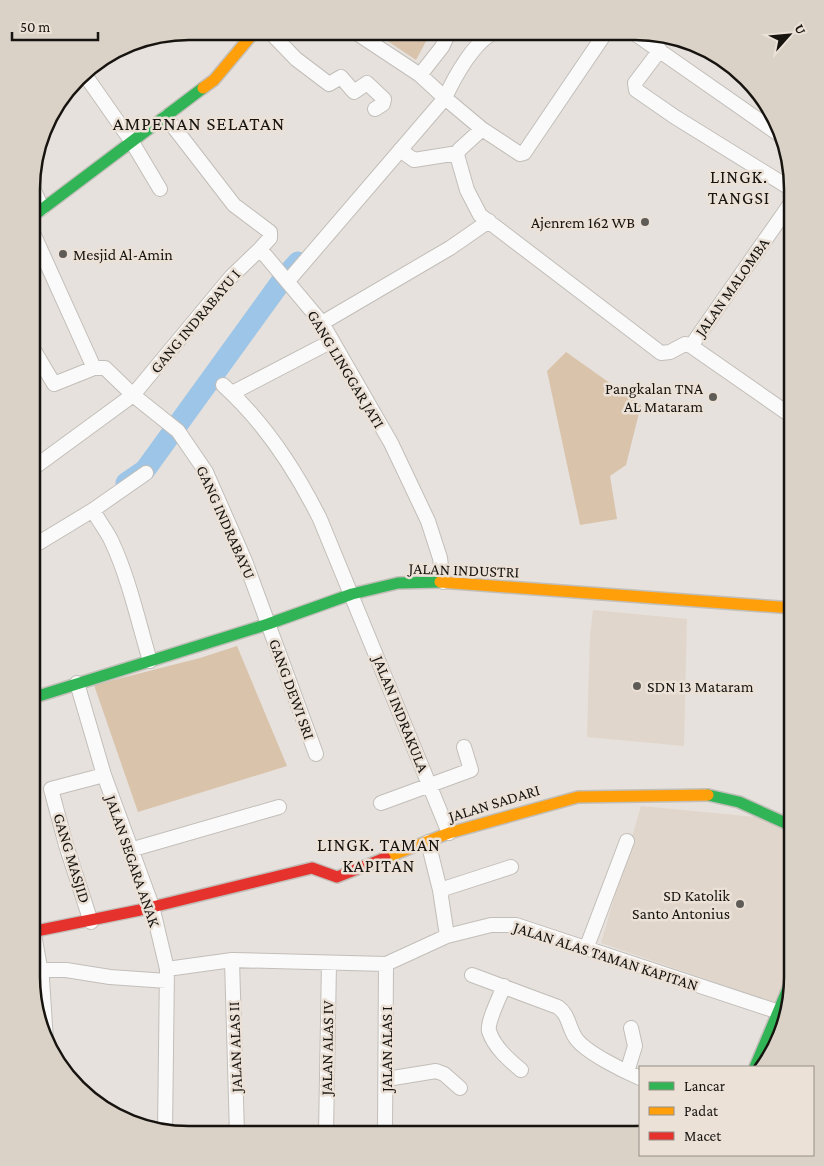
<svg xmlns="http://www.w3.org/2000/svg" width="824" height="1166" font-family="'Crimson Pro',serif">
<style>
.built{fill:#e1d6cb}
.green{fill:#d9c3ab}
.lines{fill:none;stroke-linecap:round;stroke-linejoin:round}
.river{stroke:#9cc5e7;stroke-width:21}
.street-casing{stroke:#c2beb9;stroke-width:16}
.fast-casing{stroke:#c2beb9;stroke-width:14}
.slow-casing{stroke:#c2beb9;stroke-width:14}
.jam-casing{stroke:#c2beb9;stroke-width:14}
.street{stroke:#fbfafa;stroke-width:14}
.fast{stroke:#30b455;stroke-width:11}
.slow{stroke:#ff9f0a;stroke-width:11}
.jam{stroke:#e5322d;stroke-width:11}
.poi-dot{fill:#5f5c57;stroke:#ebe1d7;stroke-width:2}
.labels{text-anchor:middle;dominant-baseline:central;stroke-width:5;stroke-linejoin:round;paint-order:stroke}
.poi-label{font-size:16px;fill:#171410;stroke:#ebe1d7;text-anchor:end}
.street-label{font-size:16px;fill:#171410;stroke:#ebe1d7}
.neighbourhood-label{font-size:18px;letter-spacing:1px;fill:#171410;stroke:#ebe1d7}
.quarter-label{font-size:19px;letter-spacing:1px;fill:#171410;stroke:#ebe1d7}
.rim{fill:none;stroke:#171410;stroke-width:2.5}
</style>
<rect width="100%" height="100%" fill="#e6e1dc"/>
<!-- built -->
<path class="built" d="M593 610 687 619 684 746 587 737 590 636Z
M641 806 766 818 792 832V965L776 1003 601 943Z"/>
<!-- green -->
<path class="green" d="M374 32H431L416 60Z
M566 352 641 405 626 465 610 476 617 519 580 525 547 371Z
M237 646 287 766 138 812 94 685 200 658Z"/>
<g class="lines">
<!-- river -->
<path class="river" d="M126 483 145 470 283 279 298 262"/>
<defs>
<path id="street" d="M269 31 296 59 329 84 341 77 354 92 367 83 384 99 383 104 375 109
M355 32 420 75 445 98C454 78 474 41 495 32
M606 32 524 153 520 154 482 129 459 150 457 155 467 190 480 215 661 353 670 352 685 344 691 346
M634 33 780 135
M660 50 635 83 636 90 675 117 793 190
M83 72 132 142 160 189
M420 75 442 47 449 32
M166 117 234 205 270 232V238L260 249 322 323 391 443 428 521 440 558 443 582
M400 150 414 160 458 153
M33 188 42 208
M33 233 94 368
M288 281 445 98 482 129
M322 323 450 248 489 221
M32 347 54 384 94 368H105L133 395 178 431 206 472 245 561 316 754
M223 385C263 421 296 471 320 519L449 833
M232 393 332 341
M793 417 691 346 793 200
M32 469 133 395 231 277 260 249
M146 473 93 510C98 520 106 530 111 540 129 578 138 621 150 661
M32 547 93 510
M77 683 104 775 152 906 167 969 165 1132
M381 803 471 770 464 747
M428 842 440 890 447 936
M130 850 279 807
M440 890 511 867
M31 917 42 979 46 1041
M91 922 66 845 51 789 104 775
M586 949 627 841
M232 960 237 1134
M167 969 232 960 386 964 447 936 491 925H516L779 1012
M41 970H66L110 977 167 981
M472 975 558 1007C569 1015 568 1026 575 1037 584 1052 624 1071 640 1078
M504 986C500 996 487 1022 489 1031 494 1047 509 1060 521 1070
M627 1072 635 1046 631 1028
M387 1079 436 1071 444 1074 460 1088
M326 1134 329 963
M385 1134 386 964"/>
<path id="fast" d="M33 216 203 88
M32 698 268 624 352 594 398 583 440 582
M708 795 739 802 792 826
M755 1067 792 979"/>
<path id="slow" d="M203 88 214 80 255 31
M440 582 793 608
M385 858 449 833 578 797 708 795"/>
<path id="jam" d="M36 931 140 910 312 868 337 877 385 858"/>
</defs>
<!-- street casing -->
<use href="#street" class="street-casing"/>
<!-- fast casing -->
<use href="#fast" class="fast-casing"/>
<!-- slow casing -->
<use href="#slow" class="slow-casing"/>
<!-- jam casing -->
<use href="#jam" class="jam-casing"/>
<!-- street -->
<use href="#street" class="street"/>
<!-- fast -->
<use href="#fast" class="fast"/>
<!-- slow -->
<use href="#slow" class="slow"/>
<!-- jam -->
<use href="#jam" class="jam"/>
</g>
<!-- markers -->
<g class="poi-dot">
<circle cx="645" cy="222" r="5"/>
<circle cx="63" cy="254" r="5"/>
<circle cx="713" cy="397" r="5"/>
<circle cx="637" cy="686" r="5"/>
<circle cx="740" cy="904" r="5"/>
</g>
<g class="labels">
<!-- poi labels -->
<g class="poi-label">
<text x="635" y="222">Ajenrem 162 WB</text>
<text x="73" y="254" text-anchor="start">Mesjid Al-Amin</text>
<text x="703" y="388">Pangkalan TNA<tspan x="703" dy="18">AL Mataram</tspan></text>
<text x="647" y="686" text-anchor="start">SDN 13 Mataram</text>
<text x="730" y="895">SD Katolik<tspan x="730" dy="18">Santo Antonius</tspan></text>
</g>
<!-- street labels -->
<g class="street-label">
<text transform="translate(732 287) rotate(-55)">JALAN MALOMBA</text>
<text transform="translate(195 321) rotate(-50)">GANG INDRABAYU I</text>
<text transform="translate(346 369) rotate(59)">GANG LINGGAR JATI</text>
<text transform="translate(226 522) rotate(66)">GANG INDRABAYU</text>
<text transform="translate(464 570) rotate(2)">JALAN INDUSTRI</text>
<text transform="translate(292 689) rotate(70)">GANG DEWI SRI</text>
<text transform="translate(401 714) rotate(68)">JALAN INDRAKULA</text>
<text transform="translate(494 803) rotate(-17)">JALAN SADARI</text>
<text transform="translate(72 858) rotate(73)">GANG MASJID</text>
<text transform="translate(133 861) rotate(71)">JALAN SEGARA ANAK</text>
<text transform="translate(606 956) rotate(18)">JALAN ALAS TAMAN KAPITAN</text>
<text transform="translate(235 1047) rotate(-92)">JALAN ALAS II</text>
<text transform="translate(327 1048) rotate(-89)">JALAN ALAS IV</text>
<text transform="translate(386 1049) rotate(-90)">JALAN ALAS I</text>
</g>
<!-- neighbourhood labels -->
<g class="neighbourhood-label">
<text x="739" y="177">LINGK.<tspan x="739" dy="21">TANGSI</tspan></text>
<text x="379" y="845">LINGK. TAMAN<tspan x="379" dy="21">KAPITAN</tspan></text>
</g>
<!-- quarter labels -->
<g class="quarter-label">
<text x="199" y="123">AMPENAN SELATAN</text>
</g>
</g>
<!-- crop -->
<path d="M0 0H824V1166H0ZM189 40H635A149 149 0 0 1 784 189V977A149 149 0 0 1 635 1126H189A149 149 0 0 1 40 977V189A149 149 0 0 1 189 40Z" fill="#dad1c7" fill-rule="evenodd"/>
<path class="rim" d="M189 40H635A149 149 0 0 1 784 189V977A149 149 0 0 1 635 1126H189A149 149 0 0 1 40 977V189A149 149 0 0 1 189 40Z"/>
<!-- legend -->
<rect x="639" y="1066" width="175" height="90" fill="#ebe1d7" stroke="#968f87"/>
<rect x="649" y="1082" width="25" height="8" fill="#30b455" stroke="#968f87"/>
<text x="684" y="1091" font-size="15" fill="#171410">Lancar</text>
<rect x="649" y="1107" width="25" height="8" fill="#ff9f0a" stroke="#968f87"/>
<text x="684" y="1116" font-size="15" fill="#171410">Padat</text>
<rect x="649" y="1132" width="25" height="8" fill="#e5322d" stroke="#968f87"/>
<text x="684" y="1141" font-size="15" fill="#171410">Macet</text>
<!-- north arrow -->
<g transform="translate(789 35) rotate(63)" stroke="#ebe1d7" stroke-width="4" paint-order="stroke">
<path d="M0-4L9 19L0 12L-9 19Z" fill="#171410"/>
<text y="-8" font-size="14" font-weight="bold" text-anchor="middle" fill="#171410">U</text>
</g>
<!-- scale -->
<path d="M12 32v8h86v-8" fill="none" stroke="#171410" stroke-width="2.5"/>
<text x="20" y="32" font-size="15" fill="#171410" stroke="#ebe1d7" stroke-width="4" paint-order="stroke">50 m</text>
</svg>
